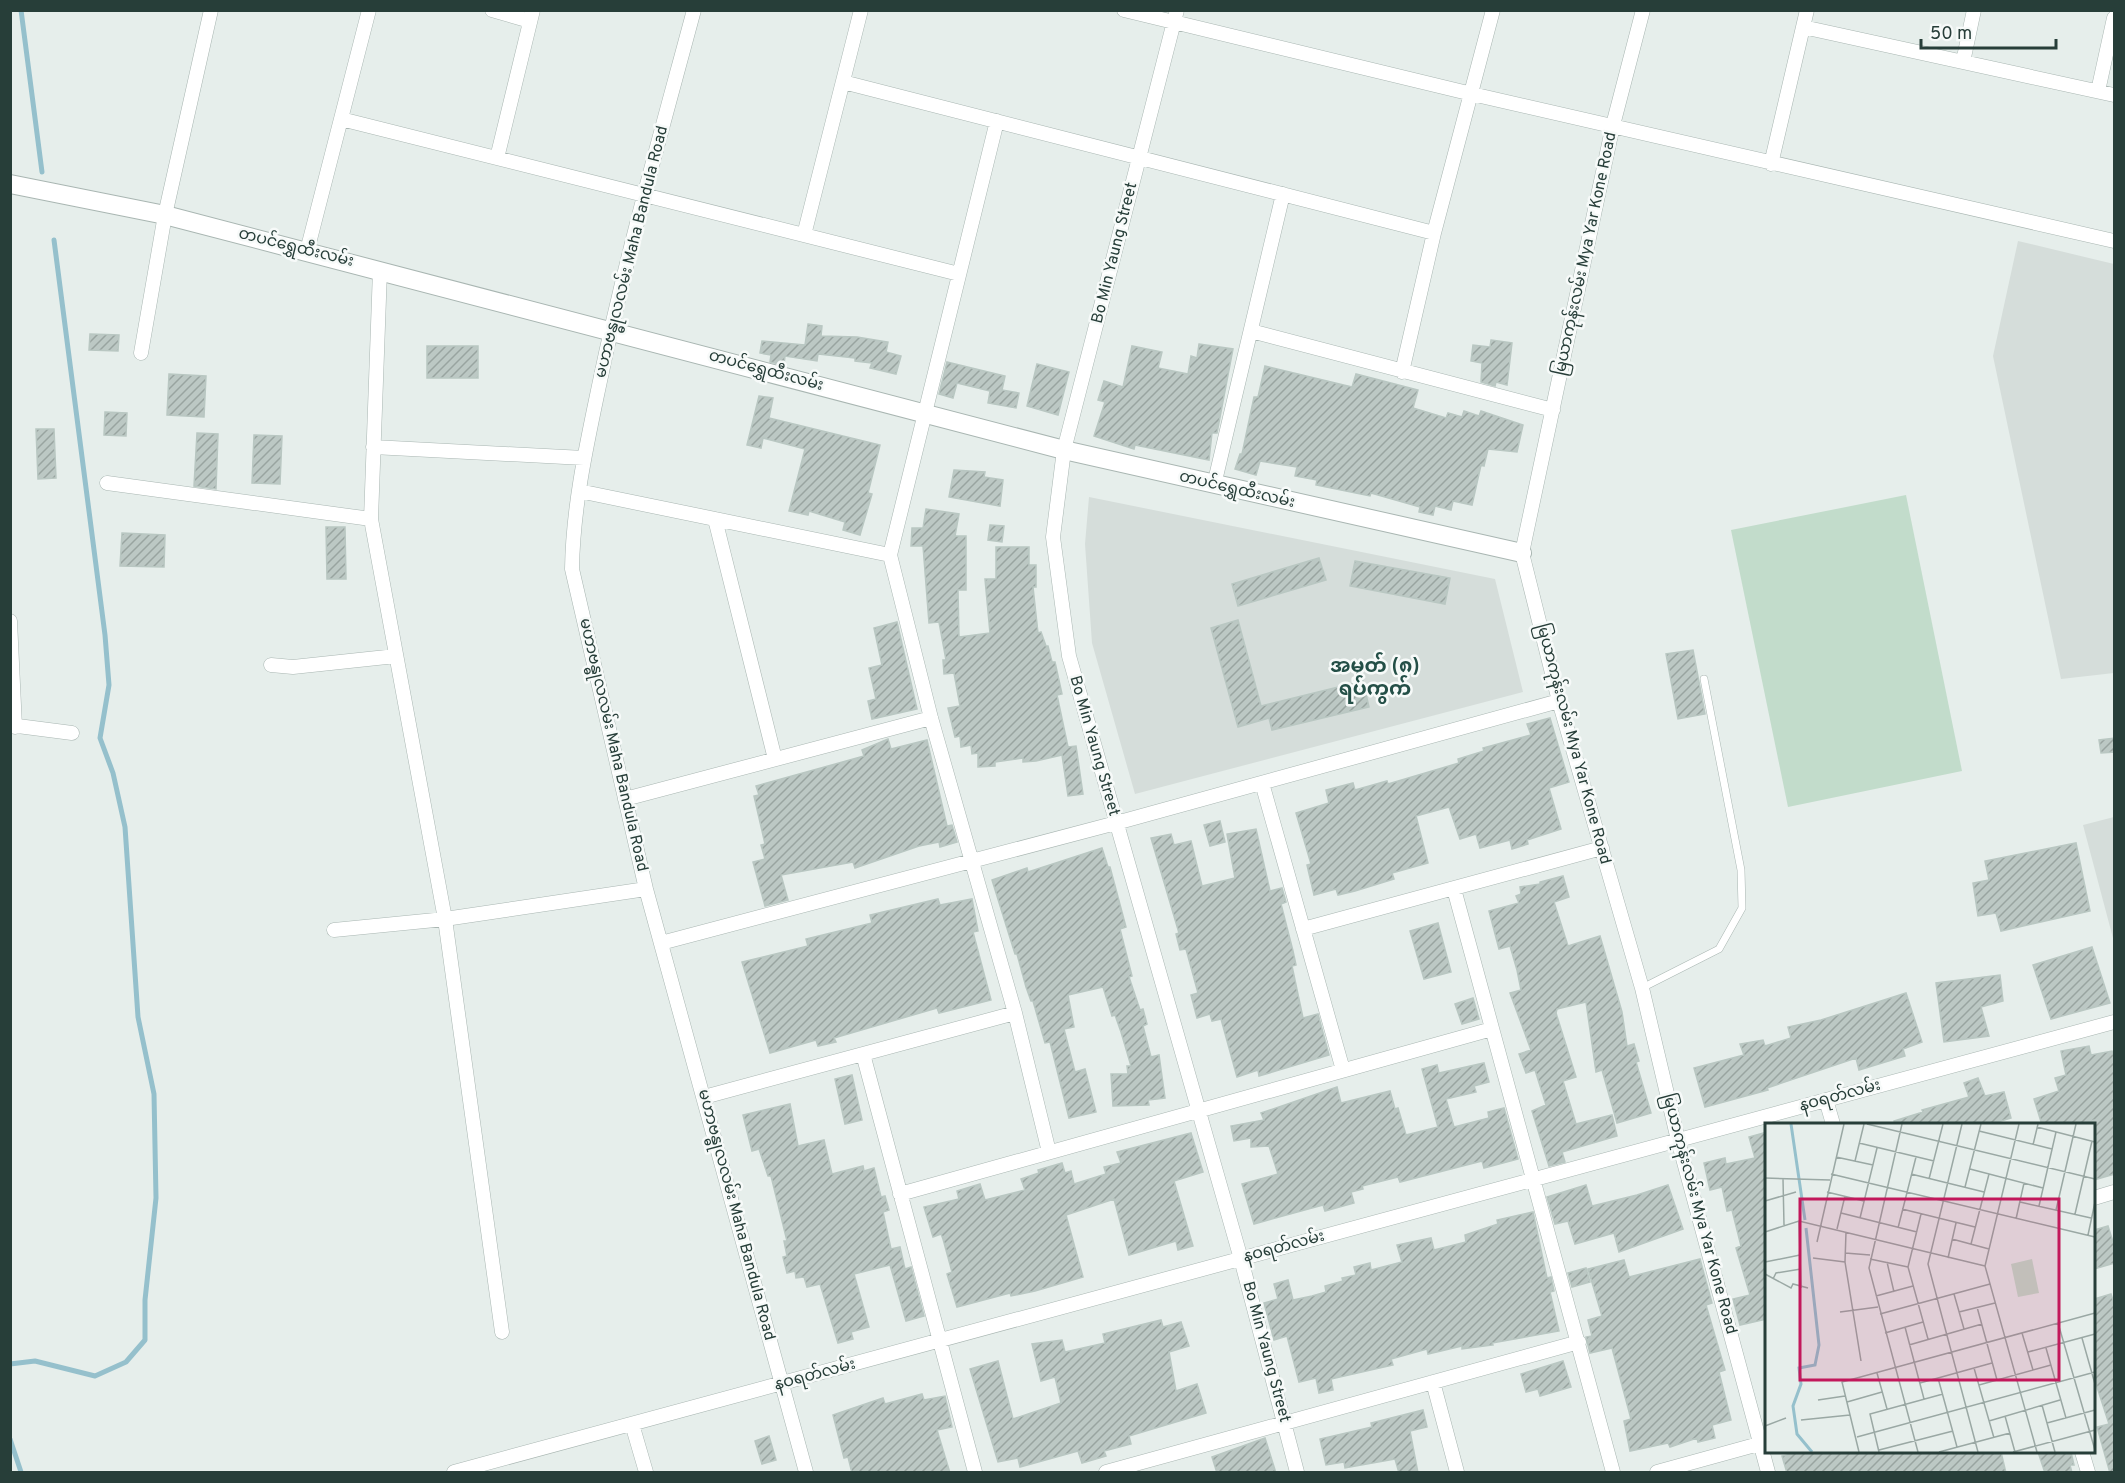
<svg xmlns="http://www.w3.org/2000/svg" width="2125" height="1483" font-family="Overpass,'Noto Sans Myanmar',sans-serif">
<style>
.built{fill:#d5ddda}
.green{fill:#c2dccb}
.lines{fill:none;stroke-linecap:round;stroke-linejoin:round}
.stream{stroke:#95c0cc;stroke-width:5}
.building{fill:url(#building-hatch);stroke:#b9c7c2;stroke-width:1.5}
.service-casing{stroke:#a9b6b2;stroke-width:8}
.minor-casing{stroke:#a9b6b2;stroke-width:15}
.tertiary-casing{stroke:#a9b6b2;stroke-width:20}
.service{stroke:#fff;stroke-width:7}
.minor{stroke:#fff;stroke-width:14}
.tertiary{stroke:#fff;stroke-width:18}
.labels{text-anchor:middle;dominant-baseline:central;stroke-width:5;stroke-linejoin:round;paint-order:stroke}
.street-label{font-size:16px;fill:#273e39;stroke:#f7faf9}
.quarter-label{font-size:20px;font-weight:bold;fill:#244f47;stroke:#f7faf9}
.inset-river{fill:none;stroke:#95c0cc;stroke-width:3}
.inset-road{fill:none;stroke:#9aa8a4;stroke-width:1.5}
.view{fill:#c2185b;fill-opacity:0.15;stroke:#c2185b;stroke-width:3}
.inset-edge{fill:none;stroke:#273e39;stroke-width:3}
</style>
<defs>
<pattern id="building-hatch" width="6" height="6" patternUnits="userSpaceOnUse" patternTransform="scale(1.5)"><rect width="6" height="6" fill="#bcc8c4"/><path d="M-1 1l2-2M0 6l6-6M5 7l2-2" fill="none" stroke="#99a4a0"/></pattern>
</defs>
<rect width="100%" height="100%" fill="#e6eeeb"/>
<!-- built -->
<path class="built" d="M2018 241 2114 264V673L2061 679 1993 356Z
M1089 497 1495 579 1523 692 1135 794 1092 643 1085 544Z
M2114 817V942L2083 825Z"/>
<!-- green -->
<path class="green" d="M1906 495 1962 771 1788 807 1731 530Z"/>
<g class="lines">
<!-- stream -->
<path class="stream" d="M21 10 42 172
M10 1364 35 1361 95 1376 126 1362 145 1340V1300L156 1198 154 1094 138 1017 125 827 113 773 100 738 109 685 105 635 54 240
M10 1439 21 1472"/>
</g>
<!-- building -->
<path class="building" d="M808 324 822 326 821 336 857 337 888 342 886 352 901 356 896 374 870 368 872 363 855 361V358L818 354 817 361 785 356 784 365 770 362 771 355 760 353 762 341 805 345Z
M90 334 119 335 118 351 89 350Z
M1491 340 1512 343 1507 385 1496 382 1495 386 1481 382 1482 363 1471 361 1473 345 1490 347Z
M1199 344 1233 349 1217 433H1212L1209 460 1135 445 1134 449 1094 436 1105 402 1098 400 1104 381 1123 387 1132 346 1162 352 1158 368 1188 374 1191 356 1197 358Z
M427 346H478V378H427Z
M947 362 1005 376 1002 390 1019 393 1016 408 988 403 990 391 957 383 953 398 939 394Z
M1037 364 1069 372 1058 415 1027 406Z
M1265 366 1352 387 1356 374 1418 390 1413 408 1446 418 1448 413 1462 417 1464 411 1479 416 1481 411 1523 425 1517 452 1488 449 1484 466 1481 465 1472 505 1453 501 1451 510 1435 506 1433 515 1419 512 1420 507 1371 493 1370 496 1316 485 1317 480 1295 476 1297 467 1260 461 1256 475 1235 469 1240 454H1242L1254 397H1258Z
M169 374 206 376 204 417 167 415Z
M759 396 773 398 769 418 880 445 868 493 872 494 860 535 843 530 845 522 809 511 808 515 789 511 805 449 763 438 761 448 747 445Z
M105 412 127 413 126 436 104 435Z
M36 429H54L56 478 38 479Z
M197 433 218 434 216 489 194 486Z
M254 435 282 436 280 484 252 483Z
M954 470 985 472 984 477 1003 480 1000 506 949 497Z
M926 509 959 514 955 536H966V590H958L959 637 990 633 985 579H996V547H1029V565H1036V587H1033L1038 633 1041 632 1046 646H1048L1052 662H1055L1062 694 1057 695 1068 747 1076 746 1083 794 1068 796 1062 755 1036 761 1023 762V758L995 762V766L978 767V753L972 754 971 745 961 747 960 736 955 737 948 708 960 706 954 673 944 674 943 660H946L939 622 929 623 923 546H911L912 528H923Z
M990 525 1004 526 1002 542 988 540Z
M326 527H345L346 579H327Z
M122 533 165 535 164 567 120 566Z
M1319 558 1326 580 1238 606 1232 584Z
M1355 561 1450 578 1445 604 1350 586Z
M1238 620 1261 706 1363 681 1369 707 1272 730 1269 718 1238 727 1211 628Z
M897 622 917 709 872 719 868 701 876 699 869 668 882 665 874 628Z
M1693 650 1705 714 1678 719 1666 654Z
M1550 718 1569 782 1549 788 1561 829 1527 840 1528 844 1512 849 1510 840 1480 848 1476 834 1460 839 1449 807 1416 816 1428 863 1392 873 1394 879 1355 891 1338 895 1336 889 1314 895 1307 865 1311 864 1296 813 1329 803 1326 790 1353 783 1355 790 1387 781 1388 784 1459 763 1458 759 1484 751 1483 748 1531 735 1527 724Z
M2115 738V752L2101 753 2099 740Z
M888 739 891 749 927 740 947 826 952 825 957 842 940 847 939 842 919 846 855 868 853 862 781 875 788 900 765 906 753 862 765 859 761 845 765 844 754 796 759 795 756 786 864 756 862 750Z
M1220 821 1225 842 1210 846 1204 825Z
M1256 829 1270 891 1282 888 1286 902 1281 904 1293 951 1296 965 1292 966 1303 1018 1318 1014 1329 1055 1259 1076 1258 1070 1237 1077 1221 1019 1212 1021 1210 1014 1197 1018 1191 995 1198 993 1186 949 1180 950 1176 934 1179 933 1151 838 1171 834 1174 845 1191 841 1202 886 1235 878 1227 834Z
M2076 843 2090 911 2001 931 1996 913 1978 916 1973 883 1989 880 1985 861Z
M1102 848 1108 867H1110L1126 927 1120 929 1132 976 1129 977 1140 1010 1143 1009 1147 1024 1143 1026 1151 1057 1159 1055 1165 1098 1148 1100 1149 1105 1113 1106 1111 1074H1128L1127 1066H1131L1121 1032 1115 1015 1112 1016 1103 987 1068 995 1074 1027 1064 1029 1075 1072 1085 1069 1096 1112 1069 1118 1050 1042 1045 1043 1033 1001H1031L1026 987 1017 954H1015L992 880 1027 868 1028 872Z
M1563 876 1569 897 1554 902 1568 946 1600 936 1622 1012 1627 1046 1634 1044 1639 1061 1636 1062 1651 1113 1617 1123 1602 1070 1596 1072 1586 1002 1557 1009 1556 1013 1576 1077 1563 1081 1576 1124 1612 1115 1617 1136 1562 1152 1565 1162 1549 1166 1532 1111 1546 1105 1535 1070 1526 1073 1519 1054 1531 1050 1510 993 1521 990 1517 970 1510 946 1499 949 1489 911 1519 903 1516 896 1521 894 1520 887 1540 884V882Z
M938 899 940 905 972 899 978 931 973 932 991 1000 939 1013 937 1008 834 1038 836 1042 818 1046 816 1040 770 1053 742 962 808 946 806 939 872 923 870 915Z
M1438 923 1451 972 1424 979 1410 931Z
M2092 947 2110 1003 2051 1019 2033 965Z
M2000 975 2003 1001 1981 1007 1989 1036 1944 1042 1936 983Z
M1906 993 1922 1042 1903 1049 1905 1056 1859 1070 1856 1058 1767 1088 1768 1090 1705 1107 1694 1068 1744 1055 1740 1044 1763 1040 1765 1046 1791 1038 1788 1027 1821 1020Z
M1473 998 1479 1019 1462 1024 1455 1004Z
M2089 1046 2091 1055 2112 1051 2115 1059V1174L2094 1180V1120L2081 1125H2042L2034 1099 2059 1091 2055 1078 2066 1075 2061 1051Z
M1484 1063 1489 1082 1474 1086 1476 1092 1446 1099 1454 1127 1489 1118 1488 1112 1504 1108 1518 1159 1484 1168 1482 1161 1400 1182 1398 1177 1362 1186 1363 1189 1351 1192 1354 1203 1325 1211 1323 1205 1254 1224 1242 1184 1278 1174 1269 1146 1251 1147V1138L1234 1141 1231 1126 1264 1120 1261 1113 1337 1087 1341 1103 1390 1091 1395 1109 1398 1108 1406 1135 1438 1127 1422 1069 1437 1065 1439 1073Z
M852 1075 862 1120 845 1124 835 1079Z
M1978 1078 1985 1096 2004 1092 2011 1118 1988 1125H1895L1894 1121 1923 1112 1922 1110 1969 1097 1964 1083Z
M790 1104 798 1146 824 1140 832 1174 863 1166 864 1171 874 1168 881 1197 885 1196 889 1210 883 1212 891 1249 900 1247 905 1269 911 1267 924 1316 906 1321 890 1265 854 1274 869 1327 851 1332 853 1339 838 1343 820 1284 807 1287 804 1277 796 1278 795 1271 787 1273 783 1257 787 1256 784 1241H787L771 1176H768L759 1149 752 1151 743 1115Z
M1767 1132V1319L1740 1325 1733 1299 1750 1295 1736 1248 1741 1246 1732 1210 1727 1211 1722 1187 1710 1190 1704 1163 1725 1158 1726 1164 1755 1158 1749 1137Z
M1191 1133 1203 1172 1174 1181 1193 1246 1178 1250 1176 1241 1129 1255 1114 1199 1066 1215 1083 1277 1035 1291 1011 1296 1010 1293 957 1307 947 1274 952 1272 943 1239 941 1234 933 1237 924 1207 959 1199 957 1191 980 1184 985 1200 1025 1190 1021 1179 1039 1173 1038 1170 1062 1163 1065 1173 1071 1171 1074 1184 1106 1174 1104 1167 1121 1163 1117 1152Z
M1586 1185 1592 1206 1637 1195 1668 1185 1683 1229 1619 1252 1614 1233 1575 1244 1568 1221 1555 1224 1547 1197Z
M1533 1212 1547 1278 1551 1277 1554 1291 1550 1292 1559 1331 1492 1343 1493 1345 1462 1349V1346L1428 1354 1427 1349 1391 1359 1393 1365 1331 1379 1333 1390 1319 1393 1316 1378 1299 1382 1287 1336 1274 1340 1264 1303 1278 1299 1274 1284 1288 1280 1293 1300 1312 1296 1326 1292 1325 1286 1343 1281 1342 1278 1356 1275 1354 1267 1370 1263 1371 1270 1402 1262 1397 1245 1431 1238 1434 1250 1466 1242 1465 1235 1498 1224 1497 1220Z
M2108 1226 2115 1248V1263L2094 1269V1230Z
M1700 1259 1712 1303 1706 1305 1725 1370 1719 1372 1731 1420 1712 1425 1715 1438 1698 1442 1697 1438 1670 1447 1668 1443 1630 1451 1624 1421 1631 1419 1612 1348 1590 1353 1586 1337 1592 1336 1588 1320 1602 1316 1588 1269 1624 1260 1629 1277Z
M1586 1268 1590 1282 1572 1287 1568 1273Z
M2111 1294 2115 1306V1473H2110L2097 1427 2109 1424 2094 1378V1299Z
M1161 1320 1163 1327 1181 1322 1189 1346 1169 1352 1176 1391 1197 1384 1206 1413 1129 1436 1131 1444 1104 1451 1106 1456 1082 1463 1078 1451 1020 1467 1018 1458 998 1462 970 1369 998 1361 1013 1419 1061 1403 1055 1377 1041 1381 1032 1344 1062 1340 1065 1352 1105 1343 1103 1334Z
M1563 1361 1571 1387 1540 1396 1538 1389 1526 1392 1521 1374Z
M922 1394 924 1400 945 1396 952 1427 937 1430 950 1473H852L848 1457 844 1458 833 1415 883 1398 885 1404Z
M1423 1410 1427 1427 1410 1431 1418 1473H1399L1395 1459 1345 1468 1344 1462 1326 1465 1320 1439 1372 1427 1371 1423Z
M769 1436 776 1460 762 1464 755 1441Z
M1265 1438 1276 1473H1217L1212 1457Z
M1800 1452H2001L2006 1473H1787L1782 1456Z
M2038 1452H2071L2074 1465H2070L2072 1473H2045Z"/>
<g class="lines">
<defs>
<path id="service" d="M1642 988 1719 949 1742 908 1741 870 1704 679"/>
<path id="minor" d="M492 10 530 21
M694 10C661 133 626 256 600 381 587 443 573 505 572 569L646 889 806 1472
M1124 10 1472 94 2114 241
M1177 10 1064 450 1053 537 1069 656 1241 1259 1297 1472
M1643 10 1613 125 1522 553 1559 701 1642 988 1678 1140 1768 1472
M1803 27 2114 95
M1963 62 1974 10
M843 82 1434 233
M2098 91 2114 18
M341 119 959 274
M997 121 890 555 931 718 1015 1013 1049 1152
M497 158 533 10
M1771 164 1807 10
M804 235 861 10
M307 251 369 10
M380 270 371 519 445 919 502 1332
M1251 331 1553 410
M141 353 165 215 211 10
M1402 372 1434 233 1493 10
M373 447 584 458
M107 483 371 519
M1214 485 1283 194
M579 491 890 555
M715 519 775 759
M10 621 15 727
M271 665 293 667 396 656
M10 725 72 733
M1262 783 1343 1070
M625 799 931 718
M1454 889 1613 1472
M1303 929 1602 848
M334 930 445 919 646 889
M661 943 1116 823 1559 701
M863 1054 975 1472
M704 1097 1015 1013
M1826 1100 1833 1124
M900 1194 1492 1029
M2094 1198 2114 1192
M1433 1382 1457 1472
M632 1424 646 1472
M2082 1452 2088 1472
M454 1472 2114 1022
M1106 1472 1579 1342
M1657 1472 1766 1442"/>
<path id="tertiary" d="M10 184 165 215 1064 450 1522 553"/>
</defs>
<!-- service casing -->
<use href="#service" class="service-casing"/>
<!-- minor casing -->
<use href="#minor" class="minor-casing"/>
<!-- tertiary casing -->
<use href="#tertiary" class="tertiary-casing"/>
<!-- service -->
<use href="#service" class="service"/>
<!-- minor -->
<use href="#minor" class="minor"/>
<!-- tertiary -->
<use href="#tertiary" class="tertiary"/>
</g>
<g class="labels">
<!-- street labels -->
<g class="street-label">
<text transform="translate(296 248) rotate(14)">တပင်ရွှေထီးလမ်း</text>
<text transform="translate(632 252) rotate(-76)">မဟာဗန္ဓုလလမ်း Maha Bandula Road</text>
<text transform="translate(1115 253) rotate(-76)">Bo Min Yaung Street</text>
<text transform="translate(1586 254) rotate(-78)">မြယာကုန်းလမ်း Mya Yar Kone Road</text>
<text transform="translate(766 371) rotate(15)">တပင်ရွှေထီးလမ်း</text>
<text transform="translate(1237 490) rotate(13)">တပင်ရွှေထီးလမ်း</text>
<text transform="translate(1573 744) rotate(75)">မြယာကုန်းလမ်း Mya Yar Kone Road</text>
<text transform="translate(613 745) rotate(77)">မဟာဗန္ဓုလလမ်း Maha Bandula Road</text>
<text transform="translate(1094 746) rotate(74)">Bo Min Yaung Street</text>
<text transform="translate(1840 1096) rotate(-15)">နဝရတ်လမ်း</text>
<text transform="translate(1699 1214) rotate(75)">မြယာကုန်းလမ်း Mya Yar Kone Road</text>
<text transform="translate(736 1215) rotate(75)">မဟာဗန္ဓုလလမ်း Maha Bandula Road</text>
<text transform="translate(1284 1247) rotate(-15)">နဝရတ်လမ်း</text>
<text transform="translate(1266 1352) rotate(75)">Bo Min Yaung Street</text>
<text transform="translate(815 1375) rotate(-15)">နဝရတ်လမ်း</text>
</g>
<!-- quarter labels -->
<g class="quarter-label">
<text x="1375" y="667">အမှတ် (၈)<tspan x="1375" dy="23">ရပ်ကွက်</tspan></text>
</g>
</g>
<!-- overview -->
<g transform="translate(1765 1123)">
<rect width="330" height="330" fill="#e6eeeb"/>
<path d="M267 136 274 170 253 174 246 141Z" fill="#c2dccb"/>
<path class="inset-river" d="M26 1 40 97M41 105 54 222 50 242 34 245 36 261 28 283 32 311 47 329"/>
<path class="inset-road" d="M102 1 330 56M137 1 104 145 153 329M197 1 163 141 213 329M254 1 220 143 272 329M272 4 330 19M214 8 287 26M94 20 169 38M268 22 273 1M71 34 108 42M90 38 99 1M205 46 278 65M66 51 330 114M146 51 219 69M0 55 65 57M18 56 19 102M164 56 178 1M200 64 216 1M62 69 99 78M0 78 31 69M255 79 326 95M274 83 291 9M137 86 210 104M291 87 311 1M76 90 152 109M156 91 143 144 163 216M310 91 327 18M95 95 112 25M251 96 259 60M34 98 36 165M133 105 151 34M72 106 80 73M0 109 34 98 220 143M81 109 80 139 96 238M323 112 330 79M187 116 224 126M52 119 79 1M206 121 224 51M80 130 105 132M48 135 80 139M183 135 191 100M105 136 143 144M0 139 35 132M122 139 129 169M0 151 26 165 28 161 43 165M8 156 11 150 36 146M189 171 199 206M111 173 148 163M212 184 232 257M75 189 113 184M194 189 230 180M115 191 225 161M293 200 330 327M140 204 159 276M120 210 158 199M257 210 268 247M317 215 330 261M144 222 217 201M281 225 301 295M263 229 330 211M209 245 229 315M112 250 122 286M173 255 192 324M155 260 227 240M214 262 286 242M53 277 80 273M82 279 117 269M277 282 290 329M240 293 250 329M36 297 85 292M224 298 295 277M282 300 330 287M0 303 21 295M92 314 330 249M114 327 188 308M94 329 77 259 330 190M114 329 105 291 178 271M174 329 245 310M248 329 330 307"/>
<path class="view" d="M35 76H294V257H35Z"/>
<rect width="330" height="330" class="inset-edge"/>
</g>
<!-- border -->
<rect width="2125" height="1483" fill="none" stroke="#273e39" stroke-width="24"/>
<!-- scale -->
<path d="M1921 39v9h135v-9" fill="none" stroke="#273e39" stroke-width="3"/>
<text x="1930" y="39" font-size="18" fill="#273e39" stroke="#f7faf9" stroke-width="4.5" paint-order="stroke">50 m</text>
</svg>
